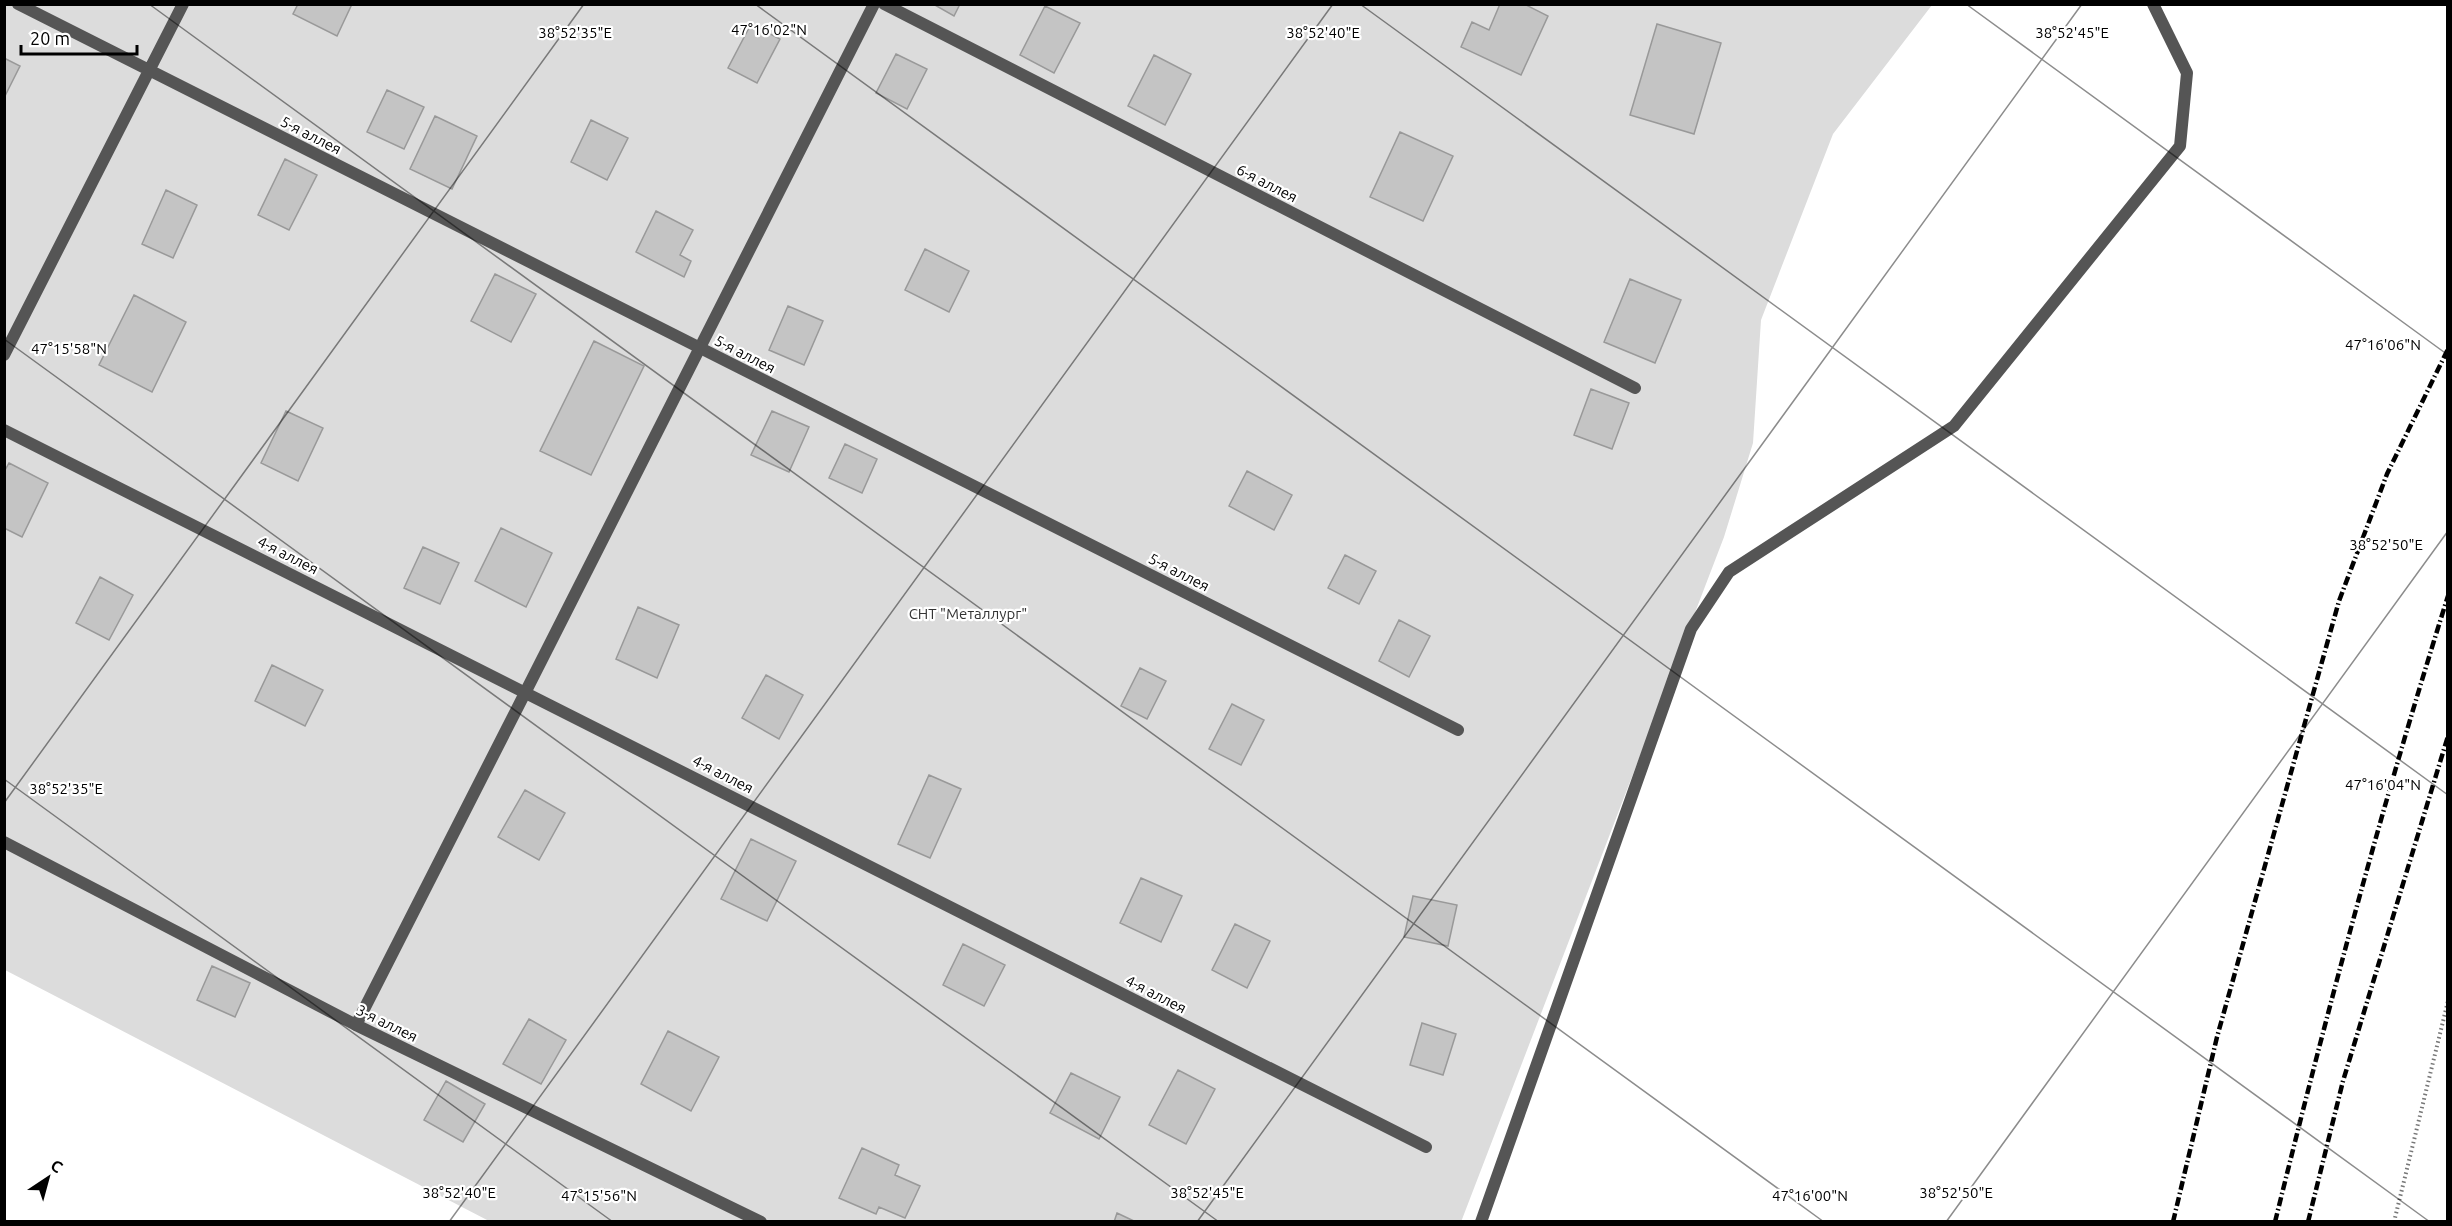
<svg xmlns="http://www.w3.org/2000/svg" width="2452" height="1226" font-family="Ubuntu,sans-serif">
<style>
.green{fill:#dcdcdc}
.building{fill:#c4c4c4;stroke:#999;stroke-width:1.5}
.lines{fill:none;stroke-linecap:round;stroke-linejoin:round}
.path{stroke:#777;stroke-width:4;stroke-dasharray:1.5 3;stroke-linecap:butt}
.service{stroke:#555;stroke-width:12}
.minor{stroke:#555;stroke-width:12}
.rail{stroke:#000;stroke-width:4.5;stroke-dasharray:9 3 1.5 3;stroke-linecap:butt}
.ticks{fill:none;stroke:#000;stroke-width:1.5;stroke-opacity:0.45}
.labels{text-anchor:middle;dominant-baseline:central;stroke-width:4.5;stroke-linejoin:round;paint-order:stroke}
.street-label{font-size:15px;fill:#000;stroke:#fff}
.park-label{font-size:15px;fill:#333;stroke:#fff}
.ticks-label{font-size:15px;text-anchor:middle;fill:#000;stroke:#fff;stroke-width:4.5;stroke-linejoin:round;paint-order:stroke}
</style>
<rect width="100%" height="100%" fill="#fff"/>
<!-- green -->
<path class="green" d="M4 5H1932L1833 134 1761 320 1753 443 1724 537 1461 1222 489 1221 5 970Z"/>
<!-- building -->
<path class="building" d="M298 4H352L337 36 293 14Z
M933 4H960L954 16Z
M1500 4H1524L1548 16 1521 75 1461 47 1472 22 1489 30Z
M1045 6 1080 23 1054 73 1020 55Z
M751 24 780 39 757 83 728 68Z
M1657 24 1721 43 1694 134 1630 115Z
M896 54 927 69 907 109 876 93Z
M1154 55 1191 74 1165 125 1128 106Z
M4 58 20 66 4 98Z
M387 90 424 107 404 149 367 132Z
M435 116 477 136 452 189 410 169Z
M591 120 628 138 607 180 571 162Z
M1400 132 1453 156 1423 221 1370 197Z
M285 159 317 175 289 230 258 215Z
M166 190 197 205 173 258 142 244Z
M656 211 693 230 680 255 691 261 684 277 636 252Z
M925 249 969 271 949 312 905 290Z
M495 274 536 294 511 342 471 321Z
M1630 279 1681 300 1655 363 1604 342Z
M134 295 186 322 152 392 99 365Z
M788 306 823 321 804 365 769 350Z
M594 341 644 366 591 475 540 451Z
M1591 389 1629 403 1612 449 1574 435Z
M286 411 323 428 298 481 261 463Z
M772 411 809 427 789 472 751 455Z
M845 444 877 459 862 493 829 478Z
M9 463 48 483 22 537 4 528V472Z
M1247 471 1292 495 1274 530 1229 506Z
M501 528 552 553 526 607 475 581Z
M423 547 459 563 440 604 404 588Z
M1345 555 1376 571 1359 604 1328 588Z
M100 577 133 595 109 640 76 623Z
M638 607 679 625 657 678 616 659Z
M1399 620 1430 636 1409 677 1379 661Z
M272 665 323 690 305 726 255 701Z
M1140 668 1166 681 1147 719 1121 706Z
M766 675 803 695 779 739 742 718Z
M1232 704 1264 720 1241 765 1209 749Z
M929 775 961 789 930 858 898 844Z
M525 790 565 813 539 860 498 837Z
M751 839 796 861 767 921 721 899Z
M1141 878 1182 896 1161 942 1120 923Z
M1413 896 1457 905 1448 946 1404 937Z
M1235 924 1270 941 1247 988 1212 970Z
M963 944 1005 965 984 1006 943 985Z
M212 966 250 983 235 1017 197 1000Z
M529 1019 566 1040 541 1084 503 1064Z
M1422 1023 1456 1034 1443 1075 1410 1065Z
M668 1031 719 1057 691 1111 641 1084Z
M1178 1070 1215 1089 1186 1144 1149 1125Z
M1071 1073 1120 1097 1099 1139 1050 1113Z
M446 1081 485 1104 463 1142 424 1120Z
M862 1148 899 1165 895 1175 920 1186 905 1218 879 1207 876 1214 839 1198Z
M1117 1213 1136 1222H1114Z"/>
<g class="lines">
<!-- path -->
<path class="path" d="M2394 1222 2448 1001"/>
<!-- service -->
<path class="service" d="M526 691 874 4
M4 842 356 1025
M1481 1222 1691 629 1729 572 1954 426 2180 146 2187 73 2153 4"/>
<!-- minor -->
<path class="minor" d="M18 4 1458 730
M884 4 1635 388
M4 355 183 4
M4 430 1426 1147
M526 691 356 1025 761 1222"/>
<!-- rail -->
<path class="rail" d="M2173 1222 2217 1037 2339 601 2387 474 2448 349
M2275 1222C2327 1011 2383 802 2448 596
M2308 1222 2343 1081 2448 736"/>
</g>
<!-- ticks -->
<path class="ticks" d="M149 4 1824 1222M755 4 2430 1222M1360 4 2448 795M1966 4 2448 355M4 339 1219 1222M4 779 613 1222M4 803 584 4M4 1219 8 1222M449 1222 1333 4M1197 1222 2082 4M1946 1222 2448 531"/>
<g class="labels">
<!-- street labels -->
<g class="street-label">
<text transform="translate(311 135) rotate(27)">5-я аллея</text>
<text transform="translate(1267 183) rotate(27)">6-я аллея</text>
<text transform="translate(745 354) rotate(27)">5-я аллея</text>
<text transform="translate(288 555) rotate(27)">4-я аллея</text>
<text transform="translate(1179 572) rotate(27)">5-я аллея</text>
<text transform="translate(723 774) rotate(27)">4-я аллея</text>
<text transform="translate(1156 994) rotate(27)">4-я аллея</text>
<text transform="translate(387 1023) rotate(26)">3-я аллея</text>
</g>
<!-- park labels -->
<g class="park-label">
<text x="968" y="613">СНТ "Металлург"</text>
</g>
</g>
<g class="ticks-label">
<text x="769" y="35">47°16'02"N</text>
<text x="575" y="38">38°52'35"E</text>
<text x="1323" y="38">38°52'40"E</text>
<text x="2072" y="38">38°52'45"E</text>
<text x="2383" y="350">47°16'06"N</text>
<text x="69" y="354">47°15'58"N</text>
<text x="2386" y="550">38°52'50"E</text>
<text x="2383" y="790">47°16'04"N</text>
<text x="66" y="794">38°52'35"E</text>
<text x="459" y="1198">38°52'40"E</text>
<text x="1207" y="1198">38°52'45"E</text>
<text x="1956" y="1198">38°52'50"E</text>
<text x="599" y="1201">47°15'56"N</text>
<text x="1810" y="1201">47°16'00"N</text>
</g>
<!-- border -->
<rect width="2452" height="1226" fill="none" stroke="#000000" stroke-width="12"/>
<!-- north arrow -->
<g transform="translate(48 1178) rotate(36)" stroke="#ffffff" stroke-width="4.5" paint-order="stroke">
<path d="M0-4.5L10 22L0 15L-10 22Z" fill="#000000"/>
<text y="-9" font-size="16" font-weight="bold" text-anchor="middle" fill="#000000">С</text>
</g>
<!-- scale -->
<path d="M21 45v9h116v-9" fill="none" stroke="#000000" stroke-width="3"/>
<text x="30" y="45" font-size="18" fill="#000000" stroke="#ffffff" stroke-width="4.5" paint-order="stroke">20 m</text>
</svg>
